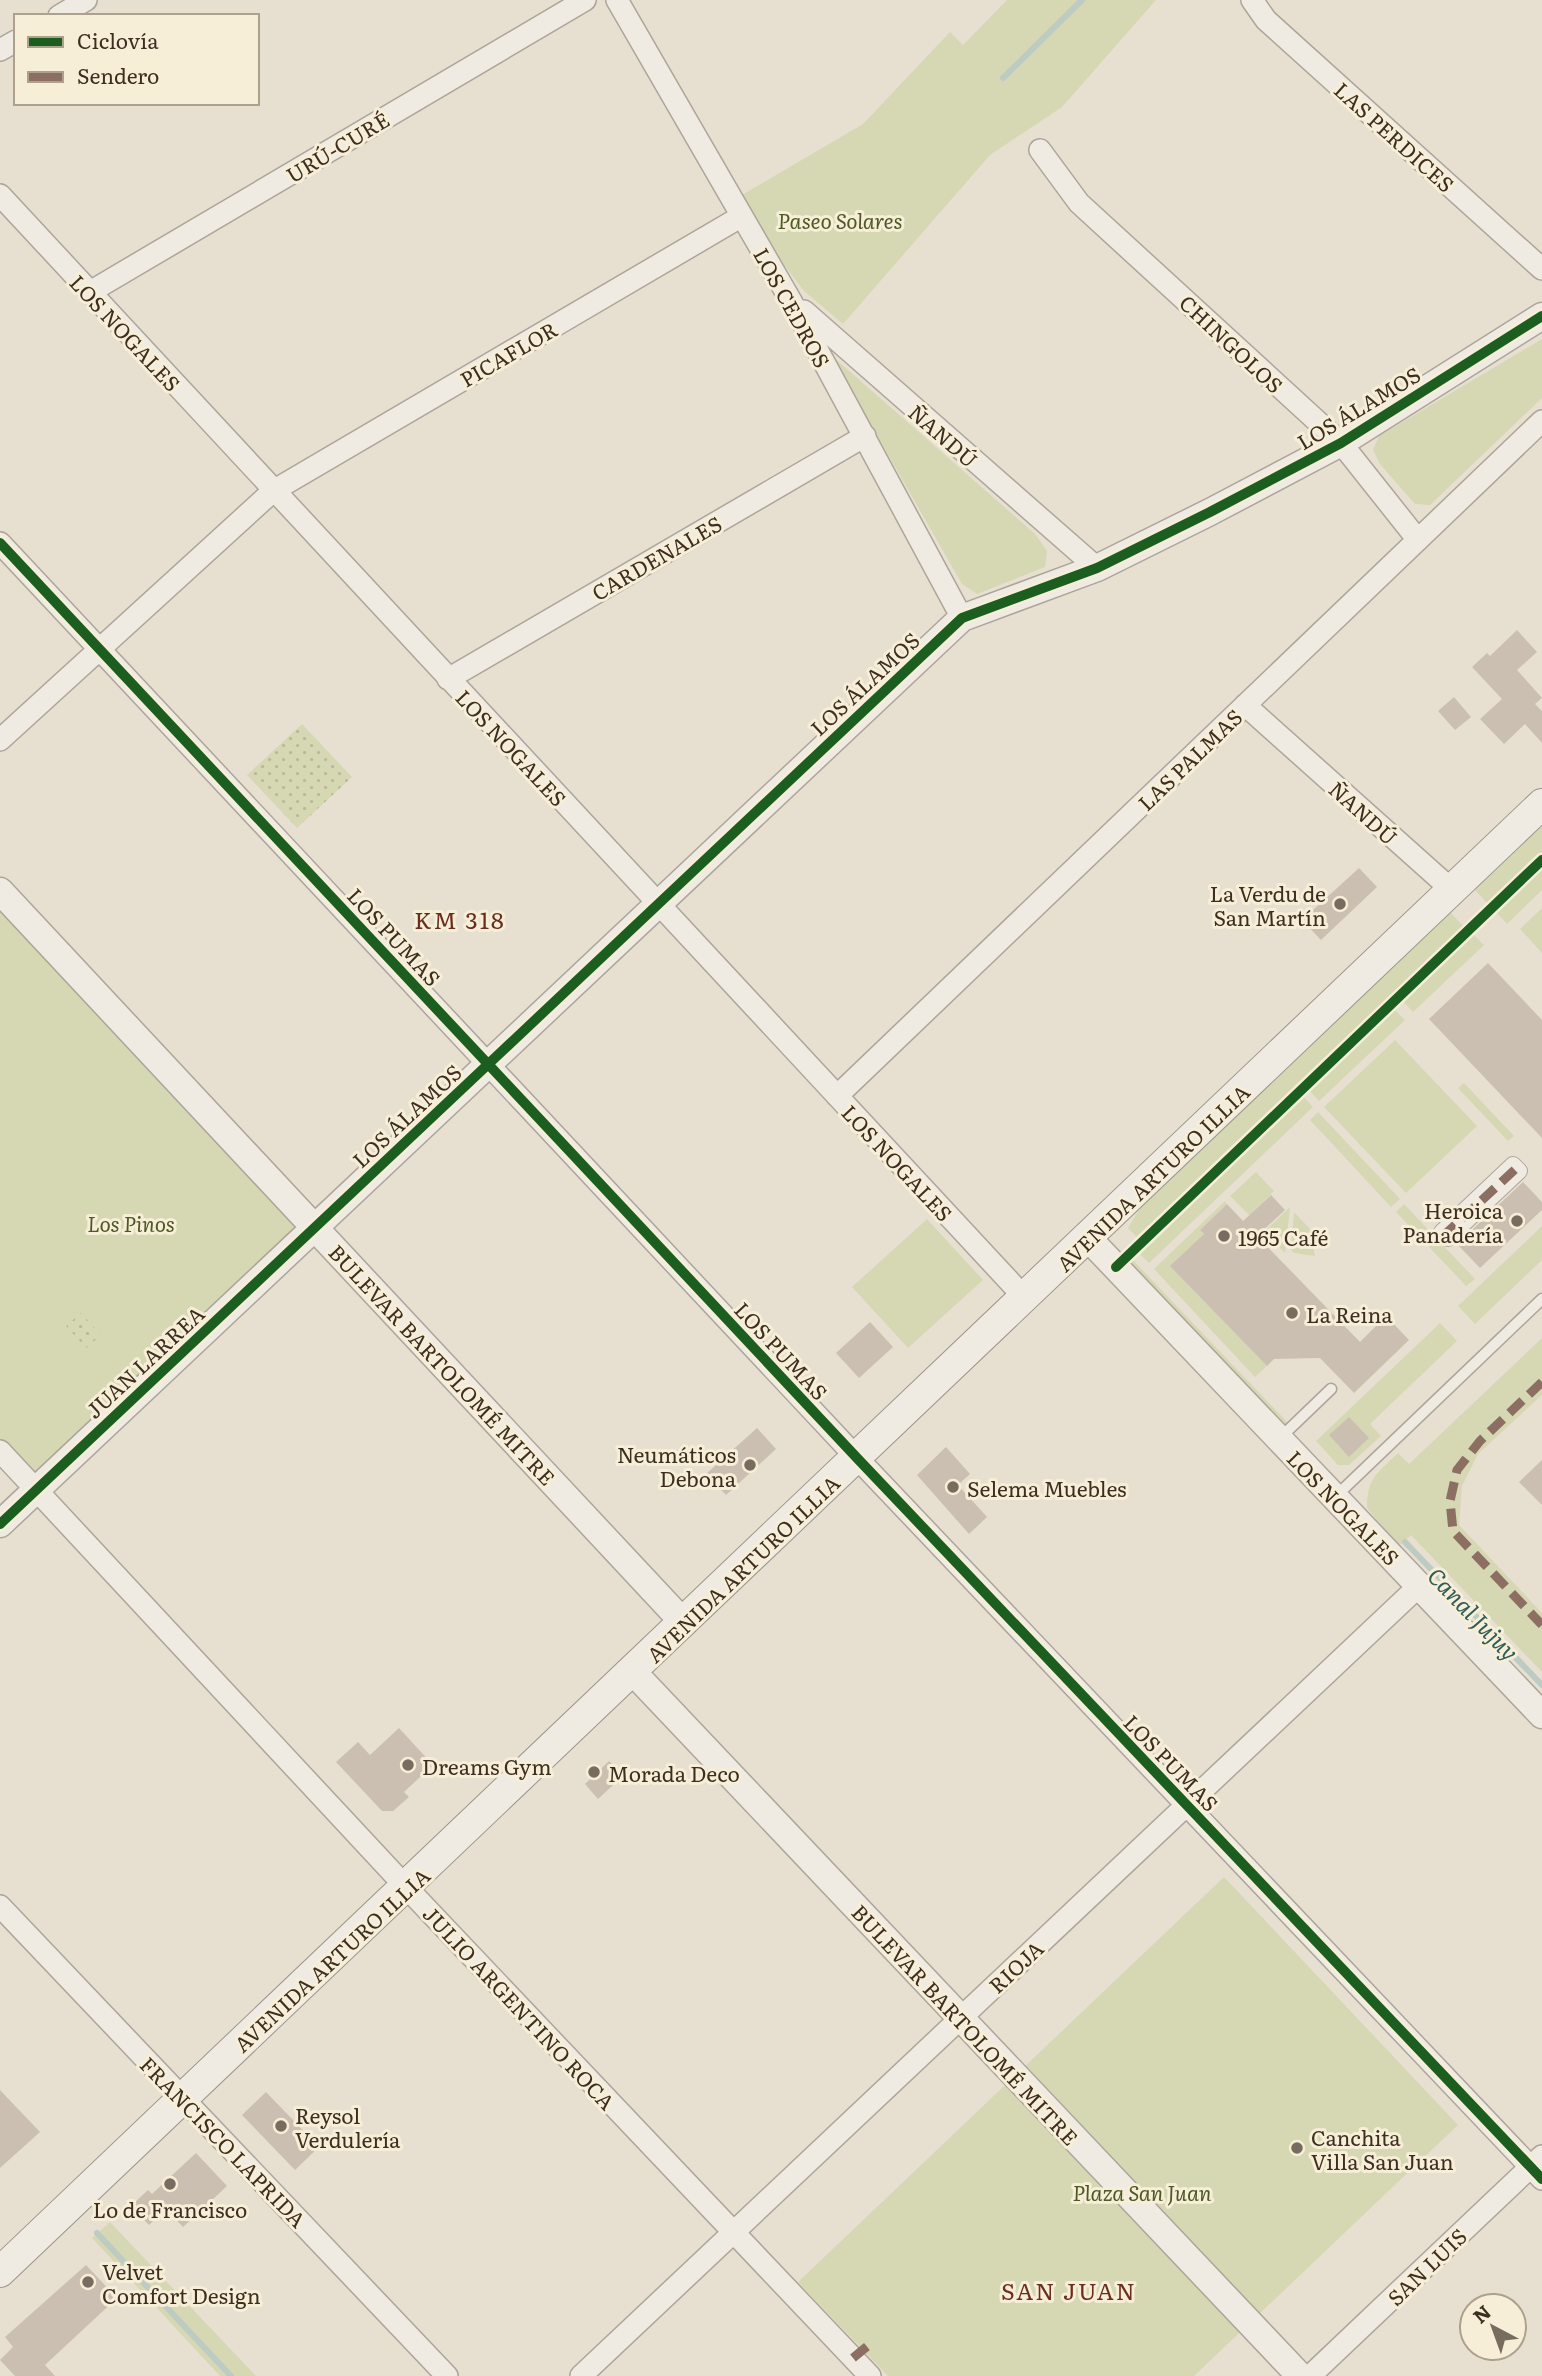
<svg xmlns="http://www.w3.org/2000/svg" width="1542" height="2376" font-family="Literata,serif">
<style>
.green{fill:#d6d7b3}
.garden{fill:url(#garden-dots)}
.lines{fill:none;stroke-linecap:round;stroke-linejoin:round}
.stream{stroke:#bcccc2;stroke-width:6}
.building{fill:#cbbfb2}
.service-casing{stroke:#ada599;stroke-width:13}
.pedestrian-casing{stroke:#ada599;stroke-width:18}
.minor-casing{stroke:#ada599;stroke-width:24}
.tertiary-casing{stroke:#ada599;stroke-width:29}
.secondary-casing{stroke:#9c958a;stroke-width:32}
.service{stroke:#efebe3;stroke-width:10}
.pedestrian{stroke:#efebe3;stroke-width:16}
.minor{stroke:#efebe3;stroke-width:21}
.tertiary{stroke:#efebe3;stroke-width:26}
.secondary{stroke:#efebe3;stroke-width:30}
.quiet{stroke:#8d6e63;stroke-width:9;stroke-dasharray:18 9;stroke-linecap:butt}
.cycleway-casing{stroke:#f7eed8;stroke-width:15}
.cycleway{stroke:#1b5e20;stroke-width:10}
.poi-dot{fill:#786c5e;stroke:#f7eed8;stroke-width:2.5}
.labels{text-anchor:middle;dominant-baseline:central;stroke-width:6;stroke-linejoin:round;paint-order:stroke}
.street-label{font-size:21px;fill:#3d2e20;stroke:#f7eed8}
.park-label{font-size:21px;font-style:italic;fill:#4d5a26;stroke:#f7eed8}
.poi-label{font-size:21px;fill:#3d2e20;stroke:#f7eed8;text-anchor:start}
.neighbourhood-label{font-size:23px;letter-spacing:2px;fill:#6b2e1e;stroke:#f7eed8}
.water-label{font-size:23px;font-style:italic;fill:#2f5d5a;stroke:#f7eed8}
</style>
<defs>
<pattern id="garden-dots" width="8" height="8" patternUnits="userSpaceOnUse" patternTransform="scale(1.75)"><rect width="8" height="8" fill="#d6d7b3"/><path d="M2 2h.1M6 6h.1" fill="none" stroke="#b9b99a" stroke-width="1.8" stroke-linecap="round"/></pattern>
</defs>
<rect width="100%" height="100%" fill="#e7e0d1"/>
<!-- green -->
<path class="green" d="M1007 0H1156L1062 107 990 155 843 324 804 291 775 253 742 195 863 124 950 32 963 45Z
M1542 339V398L1430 505 1415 504 1380 464 1373 450 1379 436Z
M831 355 1035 534 1047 551 1045 567 977 594 962 584Z
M1542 822V855L1489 905 1473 888Z
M1542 864V890L1507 924 1494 910Z
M0 891 315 1227 36 1490 0 1451Z
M1542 908V953L1520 929Z
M1449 911 1465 928 1140 1240 1128 1228 1143 1203Z
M1471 932 1484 945 1413 1012 1401 999Z
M1392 1007 1405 1020 1319 1101 1307 1088Z
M1395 1040 1477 1126 1406 1193 1324 1107Z
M1464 1083 1514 1136 1508 1141 1458 1088Z
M1301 1094 1313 1107 1149 1263 1137 1251Z
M1318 1112 1400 1199 1391 1207 1310 1120Z
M1256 1172 1274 1191 1249 1215 1230 1196Z
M1225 1201 1227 1204 1200 1230 1204 1234 1171 1266 1267 1366 1255 1377 1154 1269Z
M1404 1204 1475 1279 1466 1286 1396 1212Z
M1290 1207 1285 1253 1264 1232Z
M1294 1212 1310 1229 1315 1256 1294 1253 1291 1250Z
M927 1219 983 1280 908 1348 852 1287Z
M1542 1226V1260L1475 1324 1458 1306Z
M1131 1258 1289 1424 1285 1428 1125 1263Z
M1440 1323 1457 1341 1370 1424 1381 1436 1349 1465H1338L1316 1441Z
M1542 1338V1395L1478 1454 1462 1486 1459 1525 1542 1613V1672L1411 1535 1399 1546 1367 1508C1367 1477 1377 1474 1398 1453L1409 1464Z
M1224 1877 1458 2125 1194 2376H888L798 2282Z
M110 2222 256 2376H220L92 2238Z"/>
<!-- garden -->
<path class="garden" d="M302 724 352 777 297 828 247 775Z
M81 1313 101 1335 86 1348 66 1326Z"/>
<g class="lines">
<!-- stream -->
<path class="stream" d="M1003 78 1082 0
M1405 1542 1542 1685
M97 2233 231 2376"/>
</g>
<!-- building -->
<path class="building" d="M1517 630 1537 652 1517 670 1542 698 1535 704 1542 711V743L1525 724 1504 744 1480 719 1502 699 1472 667 1487 653 1490 656Z
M1454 697 1471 717 1455 730 1438 711Z
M1359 868 1377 887 1321 940 1302 920Z
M1488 963 1542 1020V1138L1429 1019Z
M1523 1182 1542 1202V1210L1480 1268 1457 1244Z
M1271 1195 1285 1210 1257 1236 1360 1342 1386 1316 1409 1340 1354 1393 1320 1358 1274 1359 1267 1366 1170 1266 1204 1234 1200 1230 1227 1204 1243 1221Z
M870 1322 893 1347 859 1378 836 1353Z
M1349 1417 1369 1438 1349 1457 1329 1435Z
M757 1428 776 1449 726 1495 706 1474Z
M946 1447 970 1474 958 1485 987 1517 969 1534 917 1475Z
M1542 1460V1505L1519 1482Z
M399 1728 433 1765 404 1792 409 1797 393 1811H382L336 1762 358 1742 370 1755Z
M609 1761 623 1776 598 1799 585 1784Z
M0 2090 40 2132 0 2168Z
M266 2092 319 2147 295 2170 242 2115Z
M196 2153 227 2186 183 2227 166 2209 149 2225 131 2206 148 2190 152 2194Z
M86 2265 117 2298 45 2365 55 2376H15L0 2360 13 2347 5 2337Z"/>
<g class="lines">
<defs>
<path id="service" d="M1280 1438 1331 1389
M1335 1497 1542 1299"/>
<path id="pedestrian" d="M1513 1165 1519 1171 1448 1238 1442 1232Z"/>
<path id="minor" d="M617 0 791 301 962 618
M1252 0 1266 20 1542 269
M59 16 86 0
M0 50 16 41
M1040 150 1079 203 1341 443 1418 540
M0 195 1025 1298
M90 292 585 0
M804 311 1097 568
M0 543 857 1458 1542 2179
M448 679 865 436
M1245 705 1452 890
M0 740 273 491 742 216
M837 1096 1542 421
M0 1451 406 1887 870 2376
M0 1906 447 2376
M581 2376 1419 1586
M1310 2376 1542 2156"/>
<path id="tertiary" d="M0 891 684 1623
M1088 1238 1542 1715
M0 1524 962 618 1097 568 1210 512 1341 443 1542 316
M633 1672 1300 2376"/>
<path id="secondary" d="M0 2272 1542 804"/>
</defs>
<!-- service casing -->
<use href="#service" class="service-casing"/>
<!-- pedestrian casing -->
<use href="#pedestrian" class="pedestrian-casing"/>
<!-- minor casing -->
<use href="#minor" class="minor-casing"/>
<!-- tertiary casing -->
<use href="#tertiary" class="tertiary-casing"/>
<!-- secondary casing -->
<use href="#secondary" class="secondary-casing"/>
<!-- service -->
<use href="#service" class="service"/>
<!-- pedestrian -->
<use href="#pedestrian" class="pedestrian"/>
<!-- minor -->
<use href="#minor" class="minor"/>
<!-- tertiary -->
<use href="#tertiary" class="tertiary"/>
<!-- secondary -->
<use href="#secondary" class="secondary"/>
<!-- quiet -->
<path class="quiet" d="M1442 1237 1521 1164
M1542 1382 1480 1441 1457 1470 1450 1501 1453 1531 1542 1625
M853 2358 870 2344"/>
<defs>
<path id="cycleway" d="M0 543 857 1458 1542 2179
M1116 1267 1542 860
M0 1524 962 618 1097 568 1210 512 1341 443 1542 316"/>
</defs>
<!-- cycleway casing -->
<use href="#cycleway" class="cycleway-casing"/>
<!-- cycleway -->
<use href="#cycleway" class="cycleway"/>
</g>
<!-- markers -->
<g class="poi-dot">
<circle cx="1340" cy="904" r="7"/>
<circle cx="1517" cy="1221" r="7"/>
<circle cx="1224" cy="1236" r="7"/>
<circle cx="1292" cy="1313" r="7"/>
<circle cx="750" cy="1465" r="7"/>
<circle cx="953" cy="1487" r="7"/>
<circle cx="408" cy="1765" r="7"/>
<circle cx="594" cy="1772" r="7"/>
<circle cx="281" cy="2126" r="7"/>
<circle cx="1297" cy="2148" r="7"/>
<circle cx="170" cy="2184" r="7"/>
<circle cx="88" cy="2282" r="7"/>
</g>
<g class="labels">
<!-- street labels -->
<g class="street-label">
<text transform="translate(1395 136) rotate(42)">LAS PERDICES</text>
<text transform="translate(337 146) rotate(-31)">URÚ-CURÉ</text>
<text transform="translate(793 307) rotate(61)">LOS CEDROS</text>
<text transform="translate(126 332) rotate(47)">LOS NOGALES</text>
<text transform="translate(1232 343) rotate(43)">CHINGOLOS</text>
<text transform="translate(508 353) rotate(-30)">PICAFLOR</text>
<text transform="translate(1358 407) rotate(-31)">LOS ÁLAMOS</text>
<text transform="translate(944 435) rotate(41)">ÑANDÚ</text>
<text transform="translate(656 557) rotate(-30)">CARDENALES</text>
<text transform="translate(864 683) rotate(-43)">LOS ÁLAMOS</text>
<text transform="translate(512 747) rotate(47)">LOS NOGALES</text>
<text transform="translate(1189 759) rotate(-44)">LAS PALMAS</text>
<text transform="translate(1364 812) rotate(42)">ÑANDÚ</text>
<text transform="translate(395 936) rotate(47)">LOS PUMAS</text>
<text transform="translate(406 1115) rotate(-43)">LOS ÁLAMOS</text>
<text transform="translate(898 1162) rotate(47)">LOS NOGALES</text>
<text transform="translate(1152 1177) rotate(-44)">AVENIDA ARTURO ILLIA</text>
<text transform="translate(782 1350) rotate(47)">LOS PUMAS</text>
<text transform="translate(144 1361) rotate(-43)">JUAN LARREA</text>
<text transform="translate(443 1364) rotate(47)">BULEVAR BARTOLOMÉ MITRE</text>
<text transform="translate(1344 1507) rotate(46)">LOS NOGALES</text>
<text transform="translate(742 1568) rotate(-44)">AVENIDA ARTURO ILLIA</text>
<text transform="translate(1172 1762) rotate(46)">LOS PUMAS</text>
<text transform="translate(331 1959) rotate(-43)">AVENIDA ARTURO ILLIA</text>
<text transform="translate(1015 1966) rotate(-43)">RIOJA</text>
<text transform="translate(520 2007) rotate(47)">JULIO ARGENTINO ROCA</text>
<text transform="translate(966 2024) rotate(47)">BULEVAR BARTOLOMÉ MITRE</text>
<text transform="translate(224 2141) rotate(46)">FRANCISCO LAPRIDA</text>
<text transform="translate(1426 2266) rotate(-44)">SAN LUIS</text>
</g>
<!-- park labels -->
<g class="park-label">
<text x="840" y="219">Paseo Solares</text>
<text x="131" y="1222">Los Pinos</text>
<text x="1142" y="2191">Plaza San Juan</text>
</g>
<!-- poi labels -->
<g class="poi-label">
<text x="1326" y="892" text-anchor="end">La Verdu de<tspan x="1326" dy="24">San Martín</tspan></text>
<text x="1503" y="1209" text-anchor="end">Heroica<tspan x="1503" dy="24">Panadería</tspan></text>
<text x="1238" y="1236">1965 Café</text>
<text x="1306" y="1313">La Reina</text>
<text x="736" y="1453" text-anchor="end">Neumáticos<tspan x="736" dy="24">Debona</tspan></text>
<text x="967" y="1487">Selema Muebles</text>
<text x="422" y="1765">Dreams Gym</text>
<text x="608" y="1772">Morada Deco</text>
<text x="295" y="2114">Reysol<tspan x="295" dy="24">Verdulería</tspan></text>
<text x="1311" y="2136">Canchita<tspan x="1311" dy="24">Villa San Juan</tspan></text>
<text x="170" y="2208" text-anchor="middle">Lo de Francisco</text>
<text x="102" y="2270">Velvet<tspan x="102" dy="24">Comfort Design</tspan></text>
</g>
<!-- neighbourhood labels -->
<g class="neighbourhood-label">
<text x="460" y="919">KM 318</text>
<text x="1069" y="2290">SAN JUAN</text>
</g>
<!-- water labels -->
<g class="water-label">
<text transform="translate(1474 1613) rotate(46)">Canal Jujuy</text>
</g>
</g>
<!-- legend -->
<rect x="14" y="14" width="245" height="91" fill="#f7eed8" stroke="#ada18e" stroke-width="2"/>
<rect x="28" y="37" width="35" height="10" fill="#1b5e20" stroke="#ada18e" stroke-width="2"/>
<text x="77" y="49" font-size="21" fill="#3d2e20">Ciclovía</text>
<rect x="28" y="72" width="35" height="10" fill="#8d6e63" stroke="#ada18e" stroke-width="2"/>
<text x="77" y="84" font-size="21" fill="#3d2e20">Sendero</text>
<!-- north arrow -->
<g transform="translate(1493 2327) rotate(319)"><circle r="33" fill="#f7eed8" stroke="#ada18e" stroke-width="2"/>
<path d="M0-5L12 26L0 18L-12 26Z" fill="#786c5e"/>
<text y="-10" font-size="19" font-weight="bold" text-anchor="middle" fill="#3d2e20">N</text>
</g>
</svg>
